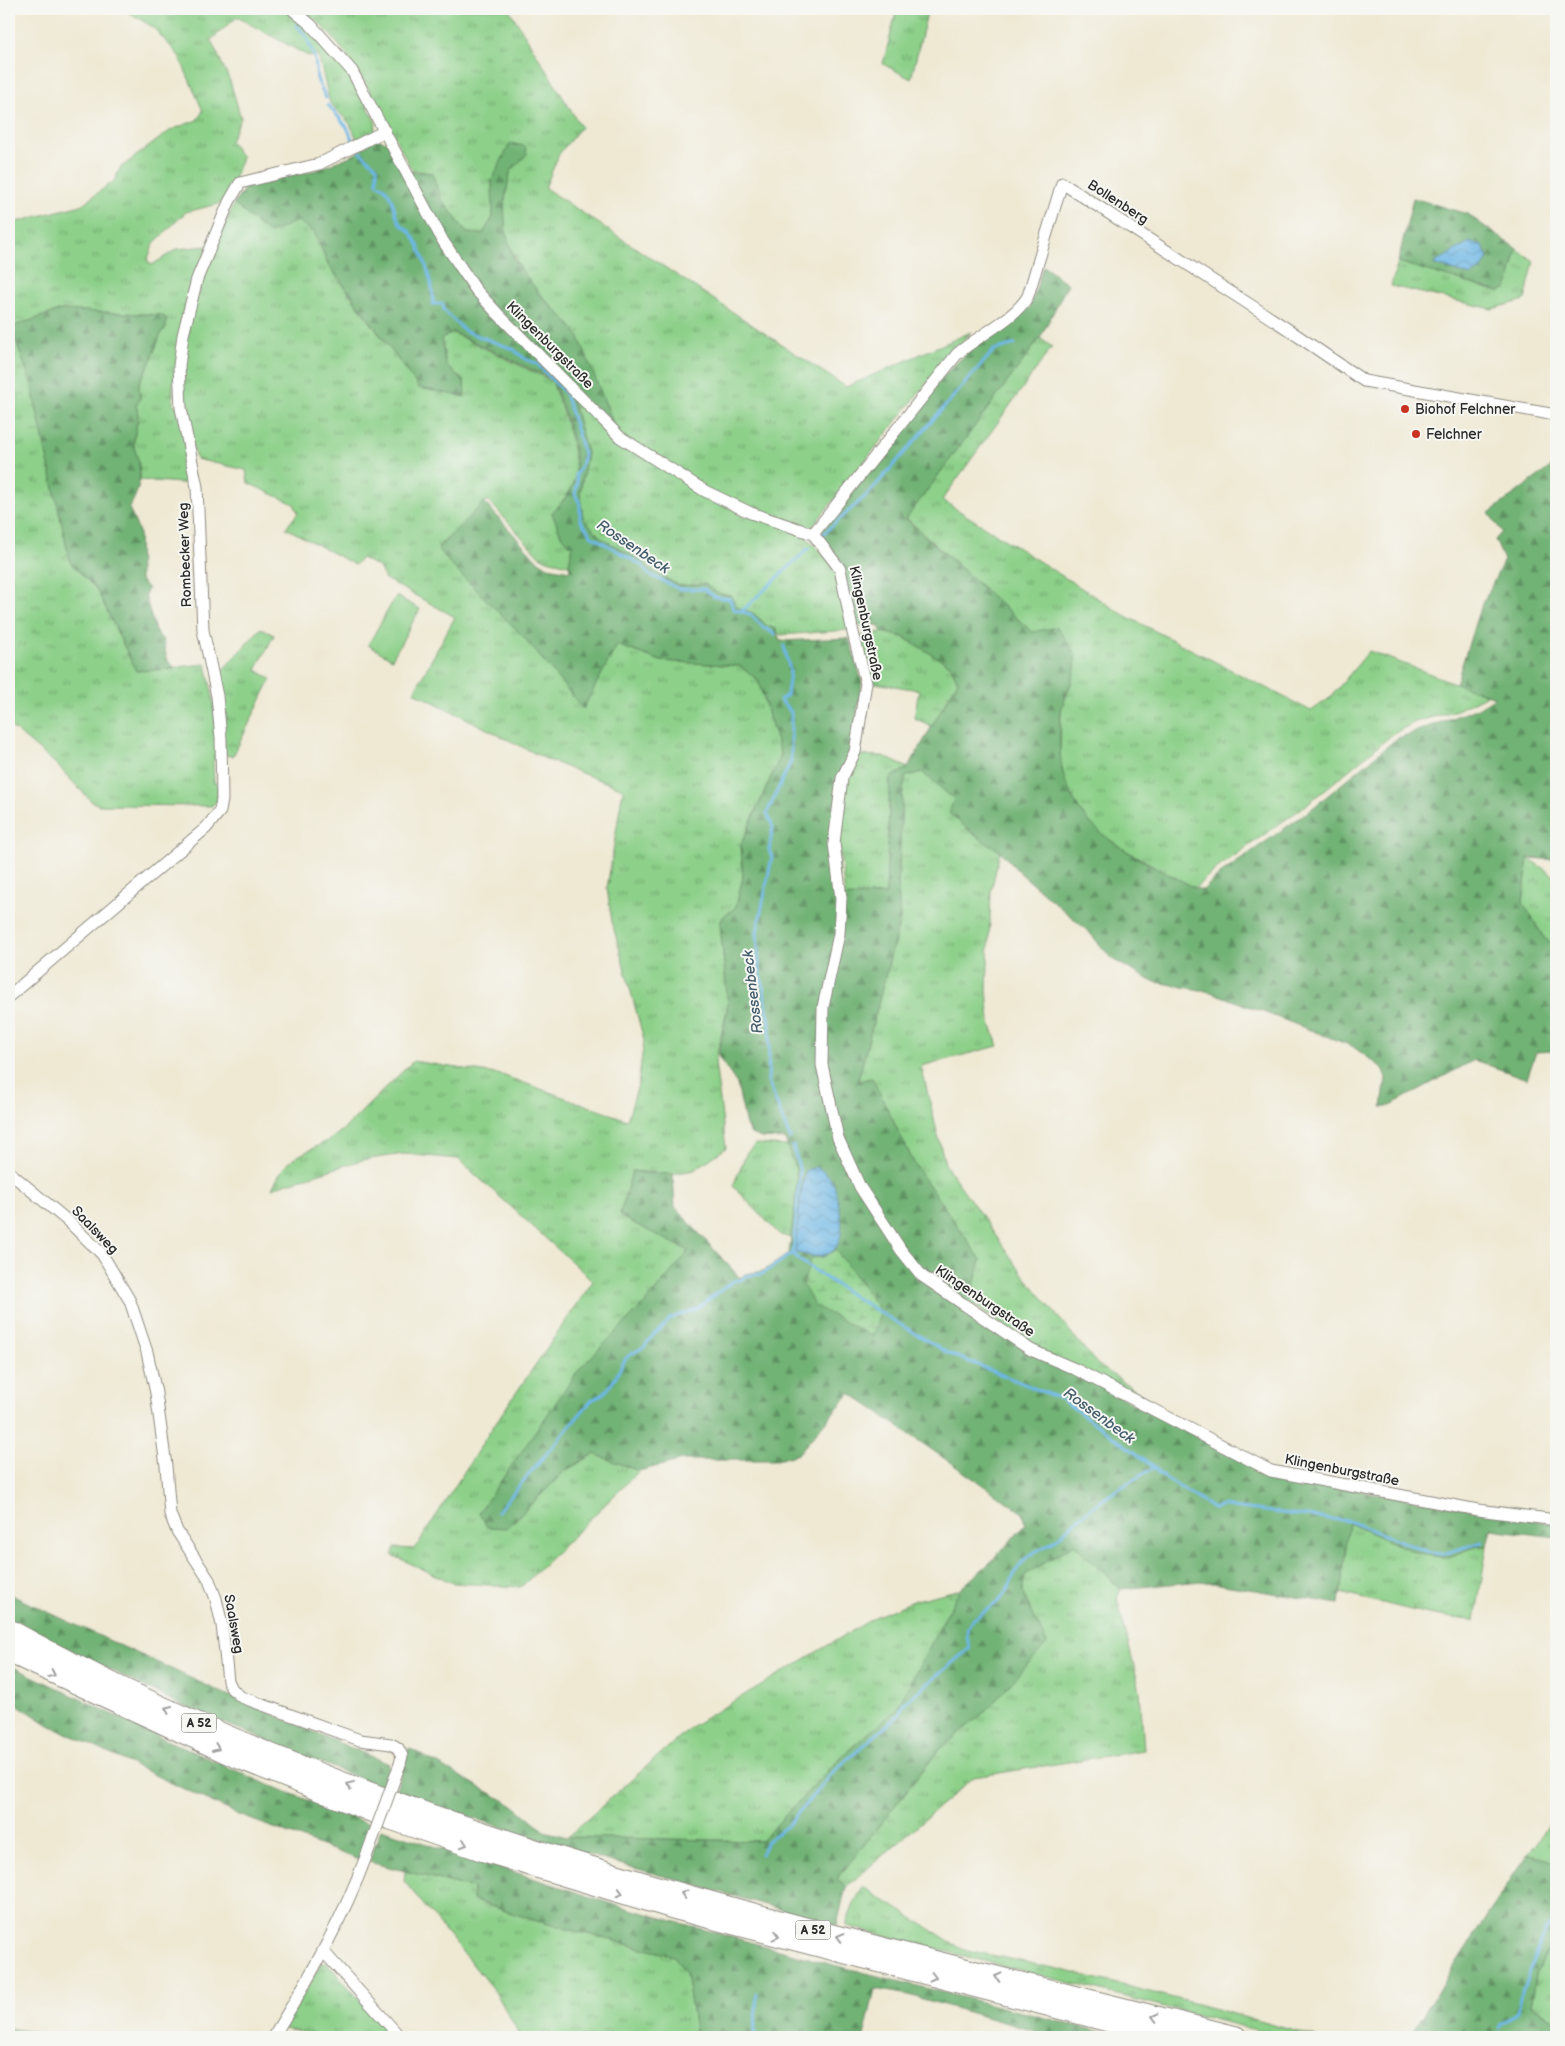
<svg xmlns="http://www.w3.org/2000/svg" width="1565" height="2046" font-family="'Balsamiq Sans',sans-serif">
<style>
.grass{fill:url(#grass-tufts);stroke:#5c7e5a}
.forest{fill:url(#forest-firs);stroke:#4e6e50}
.wetland{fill:url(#wetland-marsh);stroke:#5c7e5a}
.green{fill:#8cd089;stroke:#5c7e5a}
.water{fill:url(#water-waves);stroke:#4c7188}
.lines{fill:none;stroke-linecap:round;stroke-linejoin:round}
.stream{stroke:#6db7e5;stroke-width:3}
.street-casing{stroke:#8d8a80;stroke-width:13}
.highway-casing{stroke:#8d8a80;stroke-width:23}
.street{stroke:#fff;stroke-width:11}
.highway{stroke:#fff;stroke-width:21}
.street-bridge-casing{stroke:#8d8a80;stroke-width:13;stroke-linecap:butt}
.street-bridge{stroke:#fff;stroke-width:11}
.oneway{stroke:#a0a0a0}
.poi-dot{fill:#c8321e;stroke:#f6f6f2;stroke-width:2}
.labels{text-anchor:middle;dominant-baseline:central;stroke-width:4;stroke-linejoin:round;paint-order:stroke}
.shield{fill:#f6f6f2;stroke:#686867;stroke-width:1}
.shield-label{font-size:12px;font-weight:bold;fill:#2b2b2b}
.street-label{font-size:14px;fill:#2b2b2b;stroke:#f6f6f2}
.poi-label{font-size:14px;fill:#2b2b2b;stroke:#f6f6f2;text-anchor:start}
.water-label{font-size:15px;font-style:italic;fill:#425c6c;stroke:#f6f6f2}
</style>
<defs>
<pattern id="grass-tufts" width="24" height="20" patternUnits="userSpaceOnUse" patternTransform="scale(1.25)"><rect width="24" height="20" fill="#8cd089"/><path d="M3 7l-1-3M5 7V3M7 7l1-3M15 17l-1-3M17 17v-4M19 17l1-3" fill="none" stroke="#73a970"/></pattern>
<pattern id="forest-firs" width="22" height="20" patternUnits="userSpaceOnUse" patternTransform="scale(1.25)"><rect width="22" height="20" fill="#71b275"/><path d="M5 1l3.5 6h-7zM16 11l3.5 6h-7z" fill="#5d9160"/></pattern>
<pattern id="wetland-marsh" width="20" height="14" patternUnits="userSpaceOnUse" patternTransform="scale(1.25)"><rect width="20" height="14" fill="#8cd089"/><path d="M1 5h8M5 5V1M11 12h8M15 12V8" fill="none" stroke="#73a970"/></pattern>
<pattern id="water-waves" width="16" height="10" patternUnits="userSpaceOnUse" patternTransform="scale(1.25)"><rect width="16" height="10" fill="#6db7e5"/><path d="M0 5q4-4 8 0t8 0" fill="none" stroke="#5a95ba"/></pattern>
</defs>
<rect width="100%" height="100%" fill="#f6f6f2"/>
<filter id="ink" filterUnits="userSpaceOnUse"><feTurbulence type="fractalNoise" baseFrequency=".02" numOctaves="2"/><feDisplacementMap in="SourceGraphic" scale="10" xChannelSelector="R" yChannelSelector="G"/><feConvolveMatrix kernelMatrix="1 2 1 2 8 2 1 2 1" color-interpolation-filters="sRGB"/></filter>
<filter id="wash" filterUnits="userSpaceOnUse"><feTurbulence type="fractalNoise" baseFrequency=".0096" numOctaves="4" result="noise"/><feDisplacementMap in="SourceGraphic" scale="20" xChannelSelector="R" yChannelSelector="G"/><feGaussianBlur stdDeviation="1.12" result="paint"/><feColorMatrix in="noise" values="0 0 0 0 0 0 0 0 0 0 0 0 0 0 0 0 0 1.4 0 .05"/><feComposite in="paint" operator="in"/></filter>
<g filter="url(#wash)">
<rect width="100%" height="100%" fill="#efe9d4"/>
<!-- grass -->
<path class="grass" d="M123 9H282L309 27 356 83 376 123 374 133 357 139 350 124 330 103 318 54 310 57 237 17 211 40 230 81 241 118 230 141 242 157 226 202 186 212 154 243 147 261 152 265 177 249 207 246 176 377 173 381V404L177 406 194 484 140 480C141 467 133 454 134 441 134 428 141 419 136 406L140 398 139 383 149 365 161 333 166 328V318L161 315 62 310 11 327 31 382 70 562 97 590 136 671 206 664 213 697 218 757 213 761 214 781 218 786 217 801 212 806 99 805 91 801 56 764 9 725V224L81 205 114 181 120 168 171 130 197 120 203 111 179 56 153 27Z
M301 9H509L581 127 559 154 545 188 846 387 971 332 938 369 805 536 834 565 849 630 780 635 776 629 767 626 753 613 735 607 730 596 717 593 705 584 680 586 650 570 645 563 601 538 583 518 580 493 587 453 570 393 566 320C529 285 496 249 506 194 508 187 508 177 511 171 515 165 522 159 527 154L492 180 493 217 483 234 467 233 440 197 432 173 412 170C385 120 349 39 301 9Z
M897 9H928L911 79 883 64Z
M234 204 269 233 298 220 314 232 329 266 419 388 465 396 464 381 446 365 441 338 453 333 552 381C560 406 583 460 573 485 568 496 560 504 552 513L562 537 572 547 569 565 547 560 538 555 488 500 438 547 523 636 583 709 617 645 661 661 740 666 758 680 781 755 741 844 743 877 736 907 723 917 720 923 728 1005 715 1062 726 1148 694 1170 673 1174 632 1171 623 1218 690 1251 646 1302 507 1528 566 1470 595 1454 639 1471 521 1587 453 1583 392 1555 395 1548 415 1549 494 1425 593 1281 458 1159 404 1154 362 1160 272 1188 284 1167 294 1158 331 1139 345 1128 413 1061 502 1075 627 1120 638 1085 644 1040 612 922 607 888 623 789 548 760 414 692 455 617 385 579 379 567 361 558 355 565 286 528 298 513 294 504 248 483 246 470 196 459C192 442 186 424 183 407 173 340 209 264 234 204Z
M1517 249 1534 261 1525 300 1492 309 1391 286 1398 262 1499 292 1507 288Z
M1040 338 1052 347 942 500 1124 615 1311 711 1330 698 1369 651 1487 695 1457 710 1415 722 1393 734 1306 805 1216 869 1195 888 1123 849 1097 831 1080 811 1064 780 1060 759 1061 710 1072 681 1032 632 906 518Z
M261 628 274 635 256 670 271 679 233 756 225 755 217 676Z
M882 632 903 637 950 665 958 681 932 726 914 718 919 690 869 682 858 641 863 635Z
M857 755 883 756 908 768 890 778 886 894 845 897 839 844 846 778Z
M922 772 954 799 972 833 1000 851 991 892 987 989 990 1022 998 1046 921 1066 945 1164 1022 1273 1097 1364 1154 1403 1151 1406 1032 1347 969 1301 981 1260 915 1165 872 1078 858 1081 900 919 898 886 902 797 905 776Z
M1528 858 1556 877V946L1544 938 1523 903Z
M756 1144 787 1146 796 1170 797 1182 792 1238 780 1235 733 1186 747 1152Z
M1348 1523C1373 1533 1417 1557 1443 1557 1458 1557 1471 1544 1487 1546L1475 1621 1428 1614 1340 1593Z
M1075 1544 1121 1589 1117 1598 1140 1691 1144 1750 974 1777 846 1887 837 1879 938 1751 988 1709 1025 1574Z
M961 1589 896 1710 844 1754 761 1841 567 1837 692 1726 877 1616 916 1600Z
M1556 1810V1864L1528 1853 1536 1844Z
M405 1871 473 1888 474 1901 537 1921 674 1956 686 1973 696 2037H521L496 1993 404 1881Z
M863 1887 962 1949 1059 1969 1205 2006 1316 2037H1283L846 1926 853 1905Z
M1556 1934V2021L1531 2006 1536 1975Z
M327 1963 393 2037H330L284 2029 321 1964Z
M9 2028 58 2037H9Z"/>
<!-- forest -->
<path class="forest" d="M376 139 387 142 401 171 432 173 440 197 467 233 483 234 493 217 492 180 510 143 525 146 527 154 510 172 504 205 506 234 514 259 540 295 566 320 578 335 615 427 570 393 587 453 580 493 583 518 601 538 645 563 650 570 680 586 705 584 717 593 731 596 736 607 753 613 767 626 776 629 780 641 849 638 862 682 851 753 840 775 838 897 886 894 890 778 908 768 958 681 950 665 903 637 882 632 878 625 862 627 856 624 842 561 823 541 822 531 945 374 973 347 1010 324 1030 307 1043 266 1068 284 1040 338 906 519 1032 632 1057 627C1062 635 1073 647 1075 656 1079 673 1064 695 1061 711 1060 719 1060 729 1060 738 1057 827 1128 852 1195 888L1203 890 1220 874 1309 811 1396 739 1478 708 1495 697 1456 684 1478 614 1504 560 1495 540 1502 532 1489 513 1556 463V860L1528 858 1523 903 1544 938 1556 946V1051L1536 1052 1527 1079 1474 1060 1387 1107H1382L1386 1078 1381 1067 1352 1046 1211 992 1151 981 1112 959 1089 932 1019 872 1000 851 972 833 949 813 954 799 922 772 905 777 902 797 898 886 900 919 858 1081 872 1078 915 1165 981 1260 967 1309 1073 1372 1268 1475 1556 1524V1537L1491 1529 1487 1546C1471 1544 1458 1557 1443 1557 1417 1557 1374 1533 1349 1523L1339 1604 1200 1581 1121 1589 1074 1544 1025 1575 1022 1592 1047 1643 988 1709 938 1751 837 1879 846 1887 837 1925 595 1857 395 1793 409 1748 514 1806 544 1831 567 1837 761 1841 844 1754 896 1710 960 1589 994 1559 1026 1524 1023 1513 850 1393 798 1454 777 1460H682L639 1471 594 1454 566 1470 507 1528 487 1527 479 1512 581 1367 646 1302 689 1251 623 1218 620 1214 632 1171 644 1173 673 1174 675 1207 740 1278 745 1274 763 1271 789 1254 797 1182 796 1170 785 1139 761 1138 751 1134 746 1125 737 1084 718 1056 728 1005 720 923 723 917 736 907 743 877 741 844 781 755 758 680 740 666 661 661 617 645 583 709 523 636 452 566 438 548 484 502 536 559 548 567 570 571 569 565 572 547 562 537 552 513C560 504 569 496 573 485 584 459 561 406 553 380L453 332 441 339 446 365 464 382 465 397 419 388 329 265 314 232 298 221 269 233 234 204 244 189 270 179 317 170 355 154Z
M1413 198 1467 214 1517 249 1507 288 1499 292 1398 262Z
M61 310 161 315 166 319V328L161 333 149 365 139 383 140 398 136 406C141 418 135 427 134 440 133 446 136 453 138 459 142 479 139 491 129 508L139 532 140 579 148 589 145 595 155 631 163 640 167 660 175 669 136 671 97 590 70 562 31 383 11 327Z
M9 1594 225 1694 389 1764 383 1788 183 1706 17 1623 9 1618Z
M9 1665 168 1741 269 1785 372 1825 360 1860 239 1815 49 1725 9 1699Z
M381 1829 619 1906 826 1963 1121 2037H1055L909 1995 875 1989 864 2037H696L686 1973 674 1956 537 1921 473 1900V1888L369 1862Z
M1528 1853 1556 1864V1934L1536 1975 1531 2006 1556 2021V2037H1408Z"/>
<!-- wetland -->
<path class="wetland" d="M836 1250 881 1312 872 1336 815 1306 803 1285 811 1258 823 1257Z"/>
<!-- green -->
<path class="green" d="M396 596 420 609 392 659 368 645Z"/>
<!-- water -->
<path class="water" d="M1469 242 1482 245 1488 258 1481 270 1471 276 1433 264Z
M817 1167C822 1171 829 1175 832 1180 835 1185 836 1193 837 1198 848 1236 841 1268 795 1252L801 1191 806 1170Z"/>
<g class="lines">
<!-- stream -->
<path class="stream" d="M297 25 307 38 315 59 317 79 326 98
M328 105 347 127 352 139
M360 152 377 167V183C395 192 392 207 399 222 401 226 407 228 410 232 421 245 435 288 433 304H443L444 311 465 331 513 349 525 359 537 364 565 393 584 455 580 468 576 474 577 484 575 494 580 504V520L592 536 643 566 648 574 679 589H704L715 597 730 599 733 609 750 614 764 628 775 634
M823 534 870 492 994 350 1015 344
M741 612 809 548
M784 646 790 671 787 695 780 700 791 712V761L767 813 773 827 769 850 772 857 757 932 759 965 770 1023 768 1081 790 1138
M793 1146 800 1171 793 1253 799 1260 856 1298 948 1353 1061 1399 1155 1467 1159 1474 1214 1509 1223 1506 1349 1521 1431 1553 1443 1554 1482 1542
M497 1512 592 1400C613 1391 614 1377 625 1360 630 1352 637 1352 644 1347 647 1345 648 1340 651 1338 657 1330 665 1328 669 1319L696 1309 733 1281 741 1280 745 1276 762 1274 793 1253
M761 1854 767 1841 787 1826 834 1771 899 1715 903 1704 970 1648C957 1613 988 1618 1004 1595 1012 1584 1014 1569 1025 1559 1033 1551 1045 1548 1054 1541 1063 1534 1070 1525 1079 1518 1102 1498 1128 1483 1155 1467
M1500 2029 1502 2024 1518 2011 1523 1986 1546 1929 1556 1919
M754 2037 757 1994"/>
</g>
</g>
<g filter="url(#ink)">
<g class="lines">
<defs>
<path id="street" d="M292 9 311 25 352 71 443 241 476 290 497 313 620 437 705 491 751 513 813 534 840 569 853 633 866 683 855 752 842 778 834 843 841 898 839 934 823 1007 822 1065 838 1138 860 1187 901 1250 922 1276 1031 1350 1075 1369 1271 1471 1478 1510 1556 1520
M813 534 957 354C979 335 1015 319 1028 296L1062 183 1289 330 1364 381 1556 415
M9 996 206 828 220 811 222 800 221 738 217 696 203 630 197 487 181 408 179 366 183 335 197 279 229 202 240 183 319 164 385 131
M9 1172 69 1222 102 1254 130 1301 147 1352 156 1393 166 1466 170 1514 177 1531 209 1580 216 1599 222 1625 228 1681 232 1689 241 1697 360 1740 391 1744 398 1748 402 1756 400 1764
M323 1951 400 2037
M273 2037C309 1979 343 1919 367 1854"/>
<path id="highway" d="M9 1630C389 1840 819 1931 1236 2037
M9 1652 234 1756 391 1819 484 1851 673 1908 1170 2037"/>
</defs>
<!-- street casing -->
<use href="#street" class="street-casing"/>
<!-- highway casing -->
<use href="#highway" class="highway-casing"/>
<!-- street -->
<use href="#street" class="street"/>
<!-- highway -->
<use href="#highway" class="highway"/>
<defs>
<path id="street-bridge" d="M367 1854 400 1764"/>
</defs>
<!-- street-bridge casing -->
<use href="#street-bridge" class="street-bridge-casing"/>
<!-- street-bridge -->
<use href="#street-bridge" class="street-bridge"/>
</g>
<!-- one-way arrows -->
<defs><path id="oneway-chevron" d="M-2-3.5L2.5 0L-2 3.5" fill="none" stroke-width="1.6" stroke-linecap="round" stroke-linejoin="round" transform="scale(1.25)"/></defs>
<g class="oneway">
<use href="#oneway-chevron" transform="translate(52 1674) rotate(25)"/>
<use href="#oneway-chevron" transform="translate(168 1709) rotate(-156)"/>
<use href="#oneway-chevron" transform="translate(216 1748) rotate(24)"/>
<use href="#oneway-chevron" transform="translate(350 1785) rotate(-158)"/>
<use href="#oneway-chevron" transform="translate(464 1844) rotate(19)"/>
<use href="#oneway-chevron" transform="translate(620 1893) rotate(16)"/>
<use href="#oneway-chevron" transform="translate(684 1894) rotate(-164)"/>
<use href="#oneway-chevron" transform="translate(776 1936) rotate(15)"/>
<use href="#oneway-chevron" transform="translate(840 1937) rotate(-166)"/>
<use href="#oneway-chevron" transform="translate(933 1977) rotate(14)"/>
<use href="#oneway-chevron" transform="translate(998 1977) rotate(-166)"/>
<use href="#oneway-chevron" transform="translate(1155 2017) rotate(-166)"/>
</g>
</g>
<!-- markers -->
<g class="poi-dot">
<circle cx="1405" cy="409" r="5"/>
<circle cx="1416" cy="434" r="5"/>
</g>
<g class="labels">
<!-- shield labels -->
<g class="shield">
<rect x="181.5" y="1713.5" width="35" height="19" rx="4"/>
<rect x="795.5" y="1920.5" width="35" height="19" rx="4"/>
</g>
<g class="shield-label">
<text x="199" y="1723">A 52</text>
<text x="813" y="1930">A 52</text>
</g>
<!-- street labels -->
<g class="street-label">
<text transform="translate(1118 202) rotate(33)">Bollenberg</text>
<text transform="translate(550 345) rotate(45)">Klingenburgstraße</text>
<text transform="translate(185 555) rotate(-92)">Rombecker Weg</text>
<text transform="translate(866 623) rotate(78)">Klingenburgstraße</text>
<text transform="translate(95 1230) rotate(46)">Saalsweg</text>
<text transform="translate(985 1301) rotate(34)">Klingenburgstraße</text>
<text transform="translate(1342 1470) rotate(11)">Klingenburgstraße</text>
<text transform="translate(234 1624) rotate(80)">Saalsweg</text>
</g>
<!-- poi labels -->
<g class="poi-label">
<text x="1415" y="409">Biohof Felchner</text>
<text x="1426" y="434">Felchner</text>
</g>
<!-- water labels -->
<g class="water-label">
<text transform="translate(633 547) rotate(34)">Rossenbeck</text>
<text transform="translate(753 992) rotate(-97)">Rossenbeck</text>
<text transform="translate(1099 1416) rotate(36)">Rossenbeck</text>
</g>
</g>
<!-- margin -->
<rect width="1565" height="2046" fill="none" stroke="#f6f6f2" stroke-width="30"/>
</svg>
